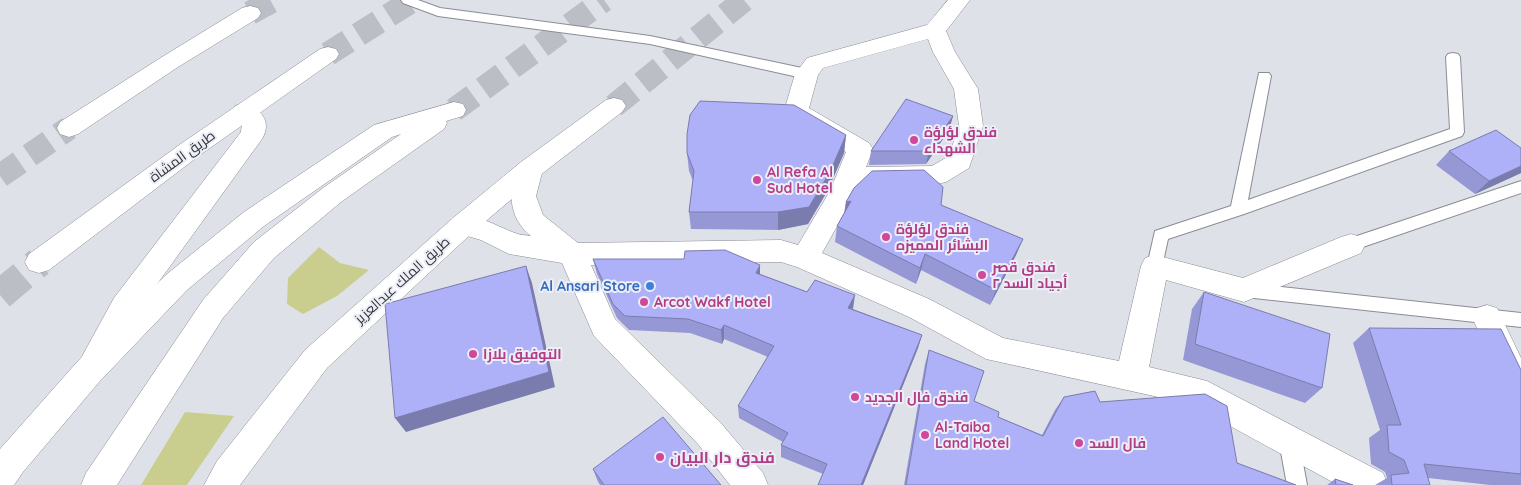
<svg xmlns="http://www.w3.org/2000/svg" width="1521" height="485" font-family="Quicksand,Cairo,sans-serif">
	<rect width="100%" height="100%" fill="#dfe1e9"/>
	<path fill="#c9ce8f" d="M319,247L340,263L369,270L337,296L303,314L287,304L288,278Z
		M185,412L234,416L187,485H141Z"/>
	<g fill="none" stroke-linecap="round" stroke-linejoin="round">
		<path stroke="#bcbec5" stroke-width="24" stroke-dasharray="24 12" stroke-linecap="butt" d="M250,13L274,0
			M328,54L413,0
			M0,176L69,128"/>
		<path stroke="#bcbec5" stroke-width="30" stroke-dasharray="30 15" stroke-linecap="butt" d="M0,295L39,262"/>
		<path stroke="#bcbec5" stroke-width="24" stroke-dasharray="24 12" stroke-linecap="butt" d="M614,106L744,0
			M454,110L604,0"/>
		<defs>
			<path id="service" d="M401,0H418L440,8L650,36L807,69L812,71L814,74L812,77L807,79L650,44L438,16L403,3Z
				M1453,53L1458,54L1460,57L1464,132L1462,136L1244,214L1168,239L1161,271L1155,273L1149,271L1147,266L1155,231L1231,206L1259,73H1269L1271,76L1248,200L1450,129L1446,57L1448,54Z
				M1521,181V193L1351,251L1345,250L1343,245L1345,240Z
				M1245,283L1521,313V327L1245,297L1239,295L1237,290L1239,285Z
				M1289,432L1296,435L1299,441L1307,485H1287L1279,441L1282,435Z"/>
			<path id="minor" d="M948,0H970L946,31L955,52L978,89L983,126L969,168L946,182L937,184L869,186L850,203L822,253L929,299L1003,338L1119,361L1141,266L1145,258L1155,255L1243,278L1341,237L1351,234L1361,237L1365,245L1361,253L1244,302L1166,280L1149,367L1207,381L1383,473L1388,485H1338L1190,404L986,359L909,317L797,267L781,262L591,265L615,319L720,422L763,473L768,485H730L698,444L594,336L562,263L509,254L481,240L453,232L449,225L453,218C475,211 495,226 515,233C519,235 525,235 531,236C507,217 507,187 521,162L530,160L539,162L543,169L536,196L543,215L578,243L781,240L798,245L830,191L846,152L787,117L784,111L795,74L807,58L927,25ZM928,39L933,52L954,89L959,126L949,156L932,166L866,167L873,149L869,143L809,108L818,75L823,68Z
				M244,104C262,109 272,122 262,139L134,316L106,369L95,373L84,369L80,360L114,298L241,132L242,123L232,112L235,106Z
				M1487,305L1497,308L1521,358V405L1510,401L1472,317L1477,308Z"/>
			<path id="secondary" d="M250,6L258,8L261,13L258,18L178,67L78,134L69,137L60,134L57,128L60,122L162,57L242,8Z
				M328,47L336,49L339,54L336,59L200,155L49,270L39,273L29,270L25,262L29,254L182,143L320,49Z"/>
			<path id="trunk" d="M614,98L622,100L626,106L622,112L539,176L473,232L327,368L240,485H204L217,461L305,350L453,218L521,162L606,100Z
				M454,102L463,104L466,110L463,116L446,121L447,123L444,129L341,202L274,258L223,318L117,485H81L86,473L203,300L254,242L323,188L401,134L392,137L264,226L187,290L100,381L23,472L14,485H0V449L78,361L167,274L244,212L374,125Z"/>
		</defs>
		<use href="#service" stroke="#8a8c94" stroke-width="2"/>
		<use href="#minor" stroke="#8a8c94" stroke-width="1"/>
		<use href="#secondary" stroke="#8a8c94" stroke-width="1"/>
		<use href="#trunk" stroke="#8a8c94" stroke-width="1"/>
		<use href="#service" fill="#fff" fill-rule="evenodd"/>
		<use href="#minor" fill="#fff" fill-rule="evenodd"/>
		<use href="#secondary" fill="#fff" fill-rule="evenodd"/>
		<use href="#trunk" fill="#fff" fill-rule="evenodd"/>
	</g>
	<path fill="#9698d5" d="M953,116L949,130L926,164L869,165L871,151Z
		M846,135L844,153L828,190L808,224L778,230L691,229L689,212L693,181L689,171L687,153Z
		M1449,151L1521,173L1475,194L1436,165Z
		M846,202L941,205L1023,239L1016,255L990,305L921,270L916,284L835,242L837,226L844,213Z
		M593,259L760,265V274L922,335L918,348L863,485H818L823,474L781,457V445L783,442L739,418L738,406L768,357L724,339L722,344L690,333L629,330L617,318L597,274Z
		M1204,292L1322,388L1305,403L1183,360L1192,309Z
		M1369,328L1521,370V485H1490L1428,478L1429,485H1375L1387,478L1385,472L1371,464L1369,438L1380,430L1353,343Z
		M929,350L974,401L998,417L1042,435L1055,410L1064,397L1100,402L1237,463L1296,485H904L925,364Z
		M593,469L721,485H600L598,482Z
		M1335,479L1353,485H1327Z"/>
	<path fill="#7a7cae" d="M953,116L949,130L926,164L929,151Z
		M846,135L844,153L828,190L808,224L778,230V212Z
		M1521,166V173L1475,194L1489,181Z
		M851,201L844,218L846,202Z
		M1023,239L1016,255L990,305L996,290Z
		M925,254L921,270L916,284L920,268Z
		M760,265V280L756,273Z
		M526,266L532,283L555,387L406,432L395,418Z
		M855,295L853,309L848,308Z
		M724,325V339L722,344L721,330Z
		M922,335L918,348L863,485H861Z"/>
	<path fill="#aeb1f8" stroke="#7a7cae" d="M906,99L953,116L929,151H871Z
		M700,101L794,105L846,135L830,172L809,207L778,212H689L694,171L687,153V134L690,115Z
		M1496,130L1521,148V166L1489,181L1449,151Z
		M924,170L943,187L941,205L1023,239L996,290L925,254L920,268L837,226L851,201L846,202L854,188L872,171Z
		M725,250L760,265L756,273L807,292L815,280L855,295L848,308L922,335L861,485H818L827,464L781,445L788,433L738,406L774,346L724,325L721,330L688,319L625,316L613,304L593,259H684L685,251Z
		M526,266L549,372L395,418L385,304Z
		M1204,292L1330,334L1322,388L1195,344Z
		M1369,328L1501,329L1521,370V474L1424,464L1430,485H1392L1391,475L1409,473L1404,460L1389,452L1387,425H1401Z
		M929,350L984,371L974,401L999,412L998,417L1043,436L1064,397L1095,391L1100,402L1205,394L1227,406L1237,463L1296,485H906Z
		M663,417L721,485H604L593,469Z
		M1335,479L1353,485H1336Z"/>
	<g fill="#d1479c" stroke="#eceef7" stroke-width="2">
		<circle cx="914" cy="140" r="5"/>
		<circle cx="757" cy="180" r="5"/>
		<circle cx="886" cy="237" r="5"/>
		<circle cx="982" cy="275" r="5"/>
		<circle cx="644" cy="302" r="5"/>
		<circle cx="473" cy="354" r="5"/>
		<circle cx="855" cy="397" r="5"/>
		<circle cx="925" cy="435" r="5"/>
		<circle cx="1079" cy="443" r="5"/>
		<circle cx="660" cy="457" r="5"/>
	</g>
	<circle fill="#3f7fe0" stroke="#eceef7" stroke-width="2" cx="650" cy="286" r="5"/>
	<g text-anchor="middle" dominant-baseline="central" stroke-width="4" stroke-linejoin="round" paint-order="stroke">
		<g font-size="14" font-weight="bold" fill="#b23c85" stroke="#eceef7" text-anchor="start">
			<text x="924" y="132">فندق لؤلؤة<tspan x="924" dy="16">الشهداء</tspan></text>
			<text x="767" y="172">Al Refa Al<tspan x="767" dy="16">Sud Hotel</tspan></text>
			<text x="896" y="229">فندق لؤلؤة<tspan x="896" dy="16">البشائر المميزه</tspan></text>
			<text x="992" y="267">فندق قصر<tspan x="992" dy="16">أجياد السد ٢</tspan></text>
			<text x="654" y="302">Arcot Wakf Hotel</text>
			<text x="483" y="354">التوفيق بلازا</text>
			<text x="865" y="397">فندق فال الجديد</text>
			<text x="935" y="427">Al-Taiba<tspan x="935" dy="16">Land Hotel</tspan></text>
			<text x="1089" y="443">فال السد</text>
		</g>
		<g font-size="14" fill="#323336" stroke="#eceef7">
			<text transform="translate(182 156) rotate(-36)">طريق المشاة</text>
			<text transform="translate(402 280) rotate(-42)">طريق الملك عبدالعزيز</text>
		</g>
		<g font-size="14" font-weight="bold" fill="#366cbe" stroke="#eceef7" text-anchor="end">
			<text x="640" y="286">Al Ansari Store</text>
		</g>
		<g font-size="16" font-weight="bold" fill="#b23c85" stroke="#eceef7" text-anchor="start">
			<text x="670" y="457">فندق دار البيان</text>
		</g>
	</g>
</svg>
